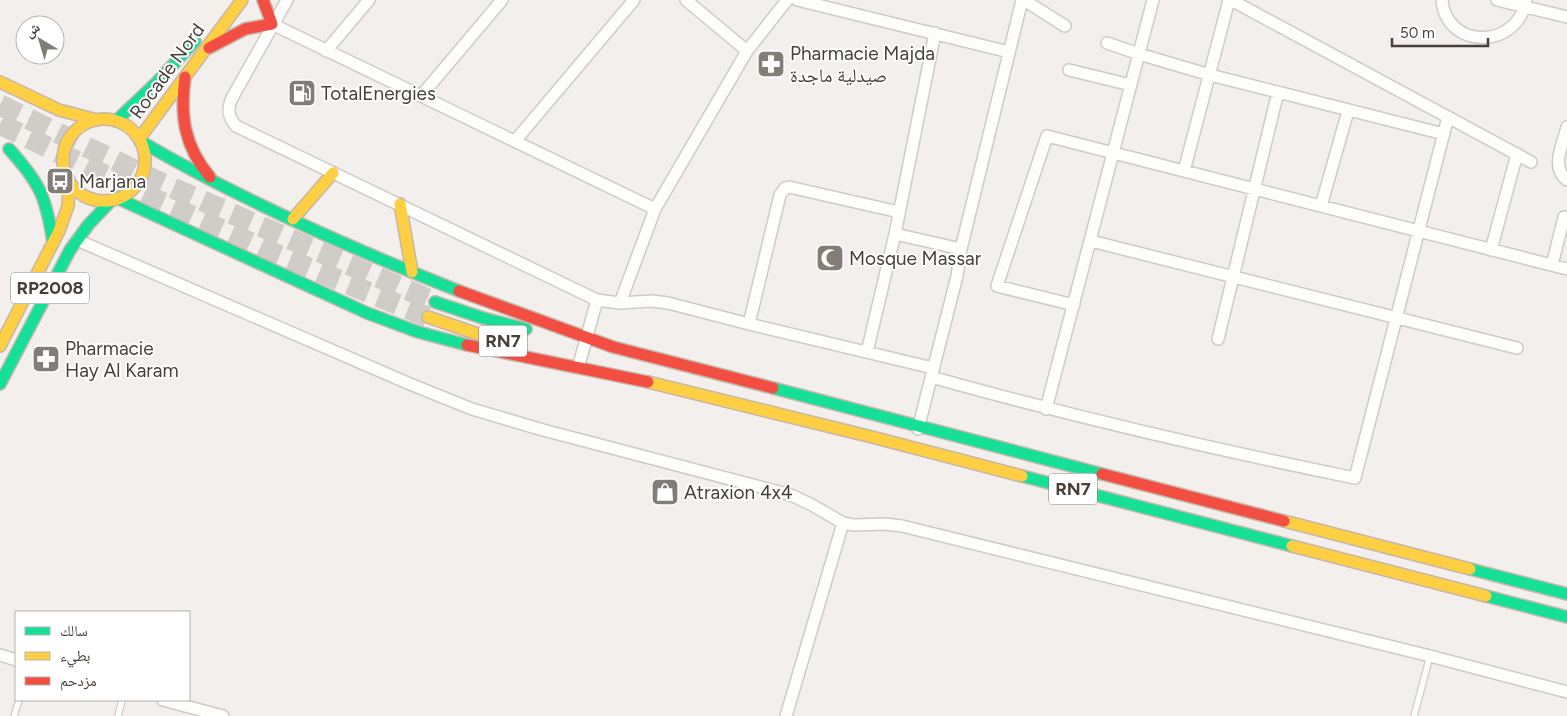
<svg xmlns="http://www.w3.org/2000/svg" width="1567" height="716" font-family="Figtree,'Noto Naskh Arabic',sans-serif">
	<rect width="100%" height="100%" fill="#f2efec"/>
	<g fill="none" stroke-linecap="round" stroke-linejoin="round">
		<path stroke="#d0ccc8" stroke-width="21" stroke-dasharray="21 11" stroke-linecap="butt" d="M0,105L159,182L435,302
			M0,124L150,197L278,255L428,317"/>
		<defs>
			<path id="lane" d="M14,716L19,700
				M118,716L122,700
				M1414,716L1430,656"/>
			<path id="street" d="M287,0L232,98C227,109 228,117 236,126L597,300L620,303L652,301L668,303L749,324L933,368
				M686,0L747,51
				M797,0L1009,52
				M1024,0L1065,26
				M1231,0L1531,162
				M1442,0C1446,50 1518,50 1526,0
				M1497,0L1567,17
				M272,24L655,209
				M1107,43L1139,54L1210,75L1444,134
				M326,51L369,0
				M1069,70L1131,85
				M421,96L502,0
				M1567,127C1563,144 1550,168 1567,180
				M515,141L634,0
				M1184,171L1229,0
				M1321,206L1348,111
				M895,234L961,249
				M77,240L410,384L472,409L543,430L791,495L812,505L843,523L854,525L885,524L902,526L1430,656L1567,692
				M1091,241L1517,348
				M1491,250L1517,154
				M1552,265L1564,217
				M620,303L655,209L747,51L787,0
				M1074,305L997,286L1047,136L1567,269
				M749,324L780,195L785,188L789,187L899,212
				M1218,339L1278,92
				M867,352L895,234L935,33
				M578,368L597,300
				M931,377C1071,416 1212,449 1355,478L1448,117
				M1046,409L1153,0
				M918,429L957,276L961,249L1022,0
				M0,655L16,660
				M163,700L223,716
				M786,716L843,523"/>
			<path id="fast" d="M116,121L157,82L195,41
				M140,141C241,200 350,248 459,291
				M9,149C40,183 46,197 53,242
				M117,198L367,313L418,332L467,345
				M435,302L483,318L526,329
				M0,384L70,250L89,224L112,200
				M773,388L1102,474
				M1022,476L1292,546
				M1470,569L1567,594
				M1486,596L1567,617"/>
			<path id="slow" d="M0,82L59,110L97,120
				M63 160a41 41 0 1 1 82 0a41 41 0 1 1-82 0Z
				M139,139L242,0
				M400,204L412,272
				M293,219L333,173
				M428,317L478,334
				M0,346L59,231L68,206L69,180
				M648,382L872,437L1022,476
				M1284,521L1470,569
				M1292,546L1486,596"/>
			<path id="jam" d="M209,48L245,29L272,24L263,0
				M185,77C180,116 184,146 210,177
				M459,291L613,347L773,388
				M467,345L648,382
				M1102,474L1284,521"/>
		</defs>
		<use href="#lane" stroke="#cecbc9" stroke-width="8"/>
		<use href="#street" stroke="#cecbc9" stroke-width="14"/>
		<use href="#fast" stroke="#c7b7aa" stroke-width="14"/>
		<use href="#slow" stroke="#c7b7aa" stroke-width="14"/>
		<use href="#jam" stroke="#c7b7aa" stroke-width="14"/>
		<use href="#lane" stroke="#fdfdfc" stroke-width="5.5"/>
		<use href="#street" stroke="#fdfdfc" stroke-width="11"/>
		<use href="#fast" stroke="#16e098" stroke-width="11"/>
		<use href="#slow" stroke="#ffcf43" stroke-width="11"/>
		<use href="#jam" stroke="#f24e42" stroke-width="11"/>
	</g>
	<defs>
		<symbol id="pharmacy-square" viewBox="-11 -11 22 22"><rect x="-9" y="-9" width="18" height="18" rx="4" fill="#837d78" stroke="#fff"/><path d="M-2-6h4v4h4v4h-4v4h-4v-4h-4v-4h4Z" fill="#fff"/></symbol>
		<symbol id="fuel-square" viewBox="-11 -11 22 22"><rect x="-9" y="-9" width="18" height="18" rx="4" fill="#837d78" stroke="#fff"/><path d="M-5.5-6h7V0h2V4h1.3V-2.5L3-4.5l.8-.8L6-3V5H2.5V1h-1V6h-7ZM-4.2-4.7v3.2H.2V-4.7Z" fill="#fff"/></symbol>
		<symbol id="bus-square" viewBox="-11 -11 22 22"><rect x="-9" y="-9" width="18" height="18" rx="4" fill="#837d78" stroke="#fff"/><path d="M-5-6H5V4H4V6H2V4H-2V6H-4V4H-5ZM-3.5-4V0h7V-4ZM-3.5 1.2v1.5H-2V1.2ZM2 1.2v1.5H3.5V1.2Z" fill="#fff"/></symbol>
		<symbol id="mosque-square" viewBox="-11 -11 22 22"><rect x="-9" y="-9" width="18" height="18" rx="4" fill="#837d78" stroke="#fff"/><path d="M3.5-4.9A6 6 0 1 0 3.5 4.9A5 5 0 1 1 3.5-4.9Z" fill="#fff"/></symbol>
		<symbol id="shop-square" viewBox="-11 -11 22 22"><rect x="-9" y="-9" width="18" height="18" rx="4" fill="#837d78" stroke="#fff"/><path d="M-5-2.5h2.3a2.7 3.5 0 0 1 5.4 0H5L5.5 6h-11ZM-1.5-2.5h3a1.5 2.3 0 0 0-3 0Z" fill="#fff"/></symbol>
	</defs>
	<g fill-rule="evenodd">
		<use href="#pharmacy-square" x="755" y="48" width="32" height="32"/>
		<use href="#fuel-square" x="286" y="77" width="32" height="32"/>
		<use href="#bus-square" x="44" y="165" width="32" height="32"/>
		<use href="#mosque-square" x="814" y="242" width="32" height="32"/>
		<use href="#pharmacy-square" x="30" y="343" width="32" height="32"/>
		<use href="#shop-square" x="649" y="476" width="32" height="32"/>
	</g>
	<g text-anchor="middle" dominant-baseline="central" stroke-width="4" stroke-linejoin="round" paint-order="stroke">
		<g fill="#fff" stroke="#7e7974" stroke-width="1">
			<rect x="11" y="272.5" width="78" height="31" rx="4"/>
			<rect x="479" y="325.5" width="48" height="31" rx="4"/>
			<rect x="1049" y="473.5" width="48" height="31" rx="4"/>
		</g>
		<g font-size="18" font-weight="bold" fill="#473f39">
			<text x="50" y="288">RP2008</text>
			<text x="503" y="341">RN7</text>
			<text x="1073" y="489">RN7</text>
		</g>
		<g font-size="19" fill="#473f39" stroke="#fff" text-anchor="start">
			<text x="790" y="53">Pharmacie Majda<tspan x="790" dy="22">صيدلية ماجدة</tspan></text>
			<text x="321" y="93">TotalEnergies</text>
			<text x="79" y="181">Marjana</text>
			<text x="849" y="258">Mosque Massar</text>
			<text x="65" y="348">Pharmacie<tspan x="65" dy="22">Hay Al Karam</tspan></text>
			<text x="684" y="492">Atraxion 4x4</text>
		</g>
		<g font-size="19" fill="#473f39" stroke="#fff">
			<text transform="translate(167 71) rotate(-54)">Rocade Nord</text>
		</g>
	</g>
	<rect x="15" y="611" width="175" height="90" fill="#ffffff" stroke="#b5b2b0"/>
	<rect x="25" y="627" width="25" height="8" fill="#16e098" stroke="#b5b2b0"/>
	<text x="60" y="636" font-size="15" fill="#473f39">سالك</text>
	<rect x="25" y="652" width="25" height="8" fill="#ffcf43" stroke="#b5b2b0"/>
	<text x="60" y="661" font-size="15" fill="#473f39">بطيء</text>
	<rect x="25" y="677" width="25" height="8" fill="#f24e42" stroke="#b5b2b0"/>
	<text x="60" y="686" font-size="15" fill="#473f39">مزدحم</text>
	<g transform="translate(40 40) rotate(322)"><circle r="24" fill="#ffffff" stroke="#b5b2b0"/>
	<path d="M0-4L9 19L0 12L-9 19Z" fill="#837d78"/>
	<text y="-8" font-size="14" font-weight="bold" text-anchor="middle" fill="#473f39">ش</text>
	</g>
	<path d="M1392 38v8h96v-8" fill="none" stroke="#473f39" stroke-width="2.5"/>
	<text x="1400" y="38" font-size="15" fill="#473f39" stroke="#ffffff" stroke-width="4" paint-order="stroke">50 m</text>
</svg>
